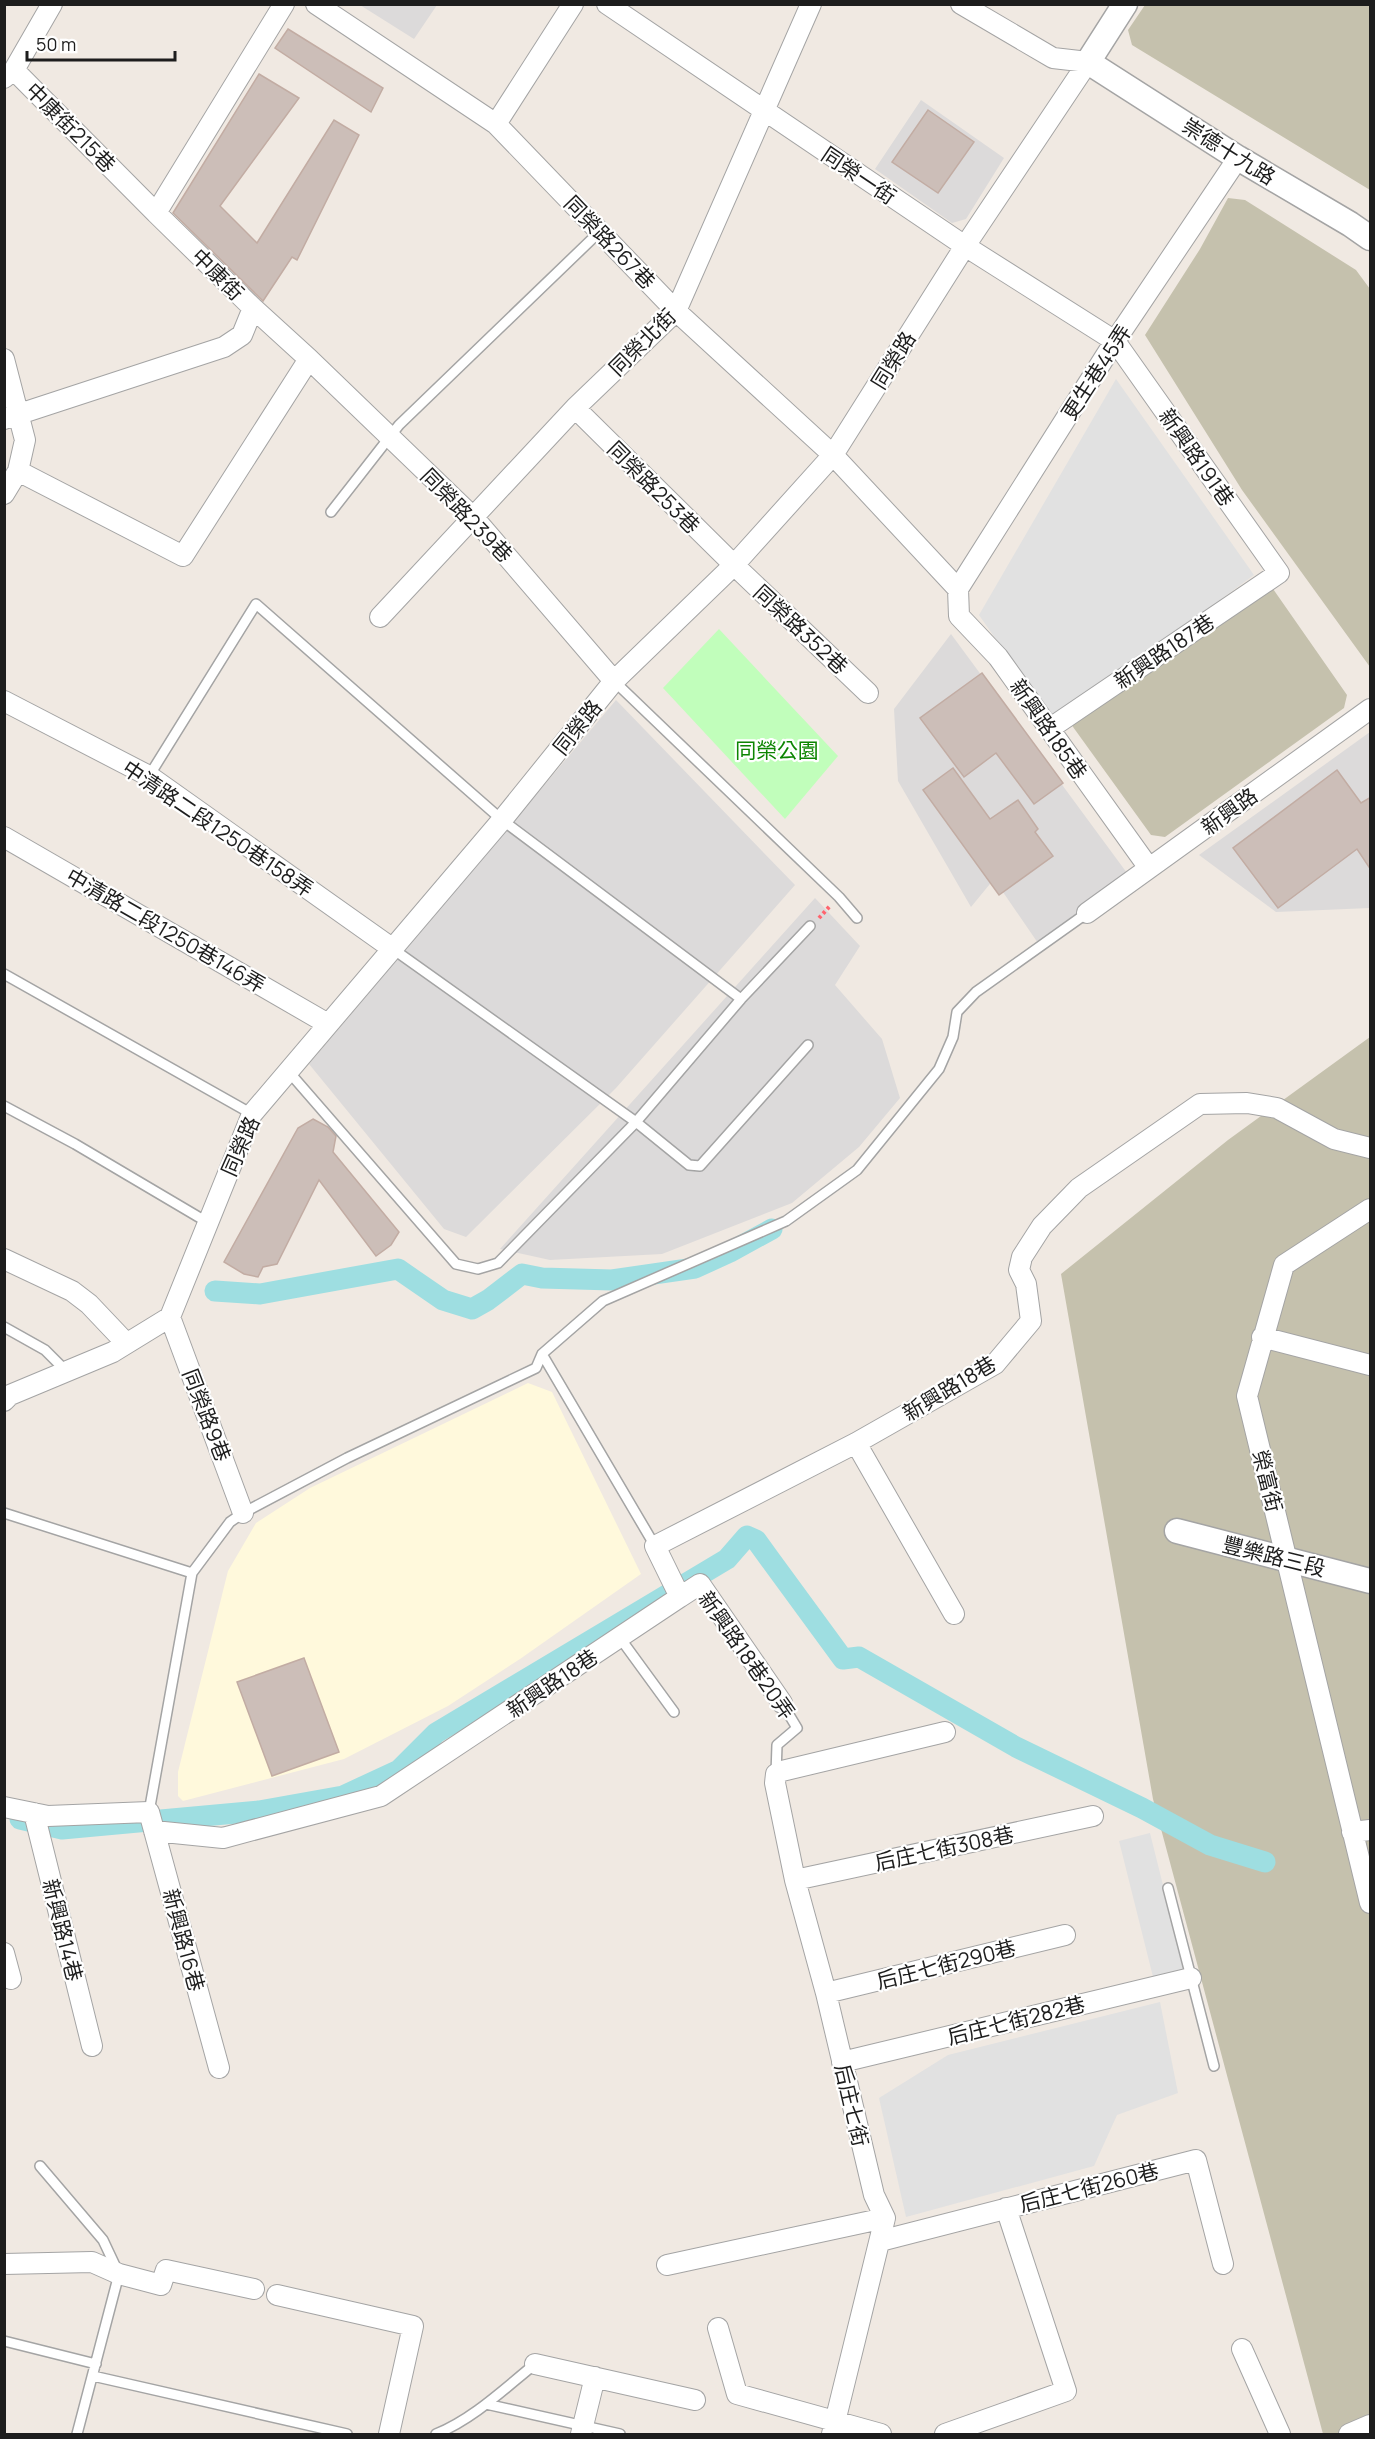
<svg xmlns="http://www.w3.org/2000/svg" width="1375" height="2439" font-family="Manrope,'Noto Sans TC',sans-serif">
	<rect width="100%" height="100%" fill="#f0e9e2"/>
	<path fill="#dcdada" d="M360,5L437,4V5L414,39Z
		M921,100L1004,158L966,219L952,223L875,169Z
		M951,634L1127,873L1040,946L994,879L971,907L898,781L894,709Z
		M616,700L795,885L616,1088L466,1237L444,1229L309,1064Z
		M1370,732V908L1276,912L1199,855Z
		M815,898L860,946L835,985L882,1039L900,1098L859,1147L792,1203L662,1254L550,1260L500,1249Z"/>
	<path fill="#fff9dc" d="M528,1383L552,1392L641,1574L520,1659L448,1706L344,1759L183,1801L178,1796V1772L228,1571L256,1523L310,1488Z"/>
	<path fill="#c5c1ad" d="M1145,5H1370V190L1132,45L1128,30Z
		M1228,198L1245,200L1356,270L1370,289V667L1242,490L1145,335L1200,249Z
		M1271,586L1347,695L1344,708L1165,837L1151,835L1068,720Z
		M1370,1037V2434H1323L1153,1799L1061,1274L1228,1140Z"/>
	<path fill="#c1febb" d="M719,629L838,756L785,819L663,688Z"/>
	<path fill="#e1e1e1" d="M1116,379L1254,575L1054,722L979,615Z
		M1150,1833L1185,1973L1154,1981L1119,1841Z
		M1160,2002L1178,2093L1117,2115L1094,2166L906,2217L879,2098L948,2055Z"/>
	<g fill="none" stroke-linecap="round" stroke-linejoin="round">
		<path stroke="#9edee1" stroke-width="21" d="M215,1291L260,1294L398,1269L443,1300L472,1309L488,1300L522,1274L542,1278L612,1280L695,1268L730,1252L772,1229
			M20,1819L62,1829L259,1811L343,1796L399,1770L436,1733L727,1559L747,1536L756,1540L769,1558L843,1659L859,1657L1016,1747L1142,1808L1210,1845L1265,1862"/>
	</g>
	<path fill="#ccbeb8" stroke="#c2aca3" stroke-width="1.5" d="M288,29L383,88L371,112L275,48Z
		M259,74L299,98L220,206L257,243L334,120L359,135L297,260L292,257L263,301L173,213Z
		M928,110L974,142L938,193L892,162Z
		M982,673L1063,783L1034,804L996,753L964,777L920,718Z
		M953,768L990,819L1018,800L1038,829L1035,832L1053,856L999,895L923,790Z
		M1337,770L1361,803L1371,797V870L1357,849L1278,908L1233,848Z
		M313,1119L328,1127L336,1136L333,1152L399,1232L391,1245L376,1256L319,1180L277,1264L263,1267L258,1277L244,1274L224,1262L298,1128Z
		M304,1658L339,1752L272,1776L237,1682Z"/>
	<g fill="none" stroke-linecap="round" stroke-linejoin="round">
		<defs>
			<path id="service" d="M331,512L399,425L592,239L598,230
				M614,681L839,897L857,918
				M149,776L256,604L502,820L741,999
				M393,949L636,1122L689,1165L700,1166L808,1045
				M4,974L252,1114
				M289,1072L456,1264L478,1269L498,1263L636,1122L741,999L810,926
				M4,1106L75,1144L207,1222
				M4,1327L45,1350L66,1371
				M542,1354L655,1546
				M4,1513L192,1573
				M620,1638L674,1712
				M776,1774L777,1745L797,1728L782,1703
				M149,1812L192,1573L230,1522L243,1513L347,1458L536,1368L542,1354L603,1301L786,1221L857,1170L939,1069L953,1037L957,1012L976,992L1087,913
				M1168,1888L1214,2066
				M40,2166L103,2240L119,2274L77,2434
				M4,2341L96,2364
				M93,2376L347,2434
				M486,2404L620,2434
				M436,2434C473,2419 504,2389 535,2364"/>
			<path id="minor" d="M316,4L496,124L676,311L833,455L958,589
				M607,4L965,246L1115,341L1279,573L1049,729
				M14,70L156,213
				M4,78L14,70L52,4
				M496,124L573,4
				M4,359L25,440L18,471L4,494
				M309,359L474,518L614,681
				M575,408L734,565L868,693
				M4,419L224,347L242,335L253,308L156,213L284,4
				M18,471L183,556L309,359L253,308
				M958,589L1115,341L1238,158
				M958,589L959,616L998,657L1149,868
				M380,617L575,408L676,311L811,4
				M4,701L149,776L393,949
				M4,837L328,1024
				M1087,913L1370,709
				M1370,1209L1284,1265L1247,1396L1370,1903
				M4,1259L72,1291L89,1304L126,1343
				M170,1317L243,1513
				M1262,1337L1370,1365
				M4,1401L10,1395L113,1352L170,1317L252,1114L502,820L614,681L734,565L833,455L965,246L1088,62L1053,58L961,4
				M856,1443L954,1614
				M680,1597L700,1584L782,1703
				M4,1807L48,1816L149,1812L219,2068
				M34,1813L92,2046
				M154,1831L223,1838L381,1796L680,1597L655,1546L856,1443L995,1364L1031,1321L1026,1284L1019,1270L1022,1257L1042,1226L1079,1188L1200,1104L1247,1103L1277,1108L1334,1139L1370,1148
				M1352,1832L1370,1830
				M795,1880L1093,1816
				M4,1953L11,1979
				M826,1993L1065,1935
				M842,2062L1191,1978
				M880,2241L1196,2160L1223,2264
				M4,2264L92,2262L119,2274L161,2285L166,2270L254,2289
				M667,2265L885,2218
				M277,2295L413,2326L389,2434
				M718,2328L737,2394L881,2434
				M1242,2349L1280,2434
				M535,2364L695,2400
				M581,2434L595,2377
				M832,2434L885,2218L874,2195L826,1993L795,1880L775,1783L776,1774L782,1771L945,1732
				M945,2434L1066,2391L1006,2208
				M1349,2434L1370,2425"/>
			<path id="tertiary" d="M1125,4L1088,62L1238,158L1350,224L1370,238
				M1177,1531L1370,1581"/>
		</defs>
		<use href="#service" stroke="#a4a4a4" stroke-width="12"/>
		<use href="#minor" stroke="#a4a4a4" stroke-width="22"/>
		<use href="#tertiary" stroke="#a4a4a4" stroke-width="27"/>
		<path stroke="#ff646e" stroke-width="4" stroke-dasharray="3 3" stroke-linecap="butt" d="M819,918L830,906"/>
		<use href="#service" stroke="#fff" stroke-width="9"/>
		<use href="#minor" stroke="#fff" stroke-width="20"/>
		<use href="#tertiary" stroke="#fff" stroke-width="24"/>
	</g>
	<g text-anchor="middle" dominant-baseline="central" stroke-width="4.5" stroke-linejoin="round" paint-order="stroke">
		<g font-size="21" fill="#1d1d1d" stroke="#fff">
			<text transform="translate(71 127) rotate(45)">中康街215巷</text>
			<text transform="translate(1229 151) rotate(32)">崇德十九路</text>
			<text transform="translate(859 175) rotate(34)">同榮一街</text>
			<text transform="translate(610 242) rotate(46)">同榮路267巷</text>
			<text transform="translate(218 274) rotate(45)">中康街</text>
			<text transform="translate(642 342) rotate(-45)">同榮北街</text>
			<text transform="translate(893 360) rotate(-58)">同榮路</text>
			<text transform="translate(1096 372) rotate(-57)">更生巷45弄</text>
			<text transform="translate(1197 457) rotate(55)">新興路191巷</text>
			<text transform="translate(654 487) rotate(45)">同榮路253巷</text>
			<text transform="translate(467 515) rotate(46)">同榮路239巷</text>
			<text transform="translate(801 629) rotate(43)">同榮路352巷</text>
			<text transform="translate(1164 651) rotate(-34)">新興路187巷</text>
			<text transform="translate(577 727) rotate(-51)">同榮路</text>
			<text transform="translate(1049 729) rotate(55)">新興路185巷</text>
			<text transform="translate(1229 811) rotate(-36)">新興路</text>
			<text transform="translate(218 828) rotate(34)">中清路二段1250巷158弄</text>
			<text transform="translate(166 930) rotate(30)">中清路二段1250巷146弄</text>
			<text transform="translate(240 1146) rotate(-66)">同榮路</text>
			<text transform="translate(949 1388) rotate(-31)">新興路18巷</text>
			<text transform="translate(207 1415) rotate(69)">同榮路9巷</text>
			<text transform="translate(1268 1481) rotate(76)">榮富街</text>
			<text transform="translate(1274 1556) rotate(14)">豐樂路三段</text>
			<text transform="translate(747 1655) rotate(55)">新興路18巷20弄</text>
			<text transform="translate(552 1683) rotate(-34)">新興路18巷</text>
			<text transform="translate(944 1848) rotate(-12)">后庄七街308巷</text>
			<text transform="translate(63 1930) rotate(76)">新興路14巷</text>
			<text transform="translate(184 1940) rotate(75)">新興路16巷</text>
			<text transform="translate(946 1964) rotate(-14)">后庄七街290巷</text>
			<text transform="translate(1016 2020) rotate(-14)">后庄七街282巷</text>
			<text transform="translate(852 2105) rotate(77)">后庄七街</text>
			<text transform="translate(1089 2187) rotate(-14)">后庄七街260巷</text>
		</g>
		<g font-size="21" fill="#0d8502" stroke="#fff">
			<text x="777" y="750">同榮公園</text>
		</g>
	</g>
	<rect width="1375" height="2439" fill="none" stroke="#1d1d1d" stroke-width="12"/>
	<path d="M27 51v9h148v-9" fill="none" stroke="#1d1d1d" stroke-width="3"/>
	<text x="36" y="51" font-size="18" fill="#1d1d1d" stroke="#ffffff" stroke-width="4.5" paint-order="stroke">50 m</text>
</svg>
